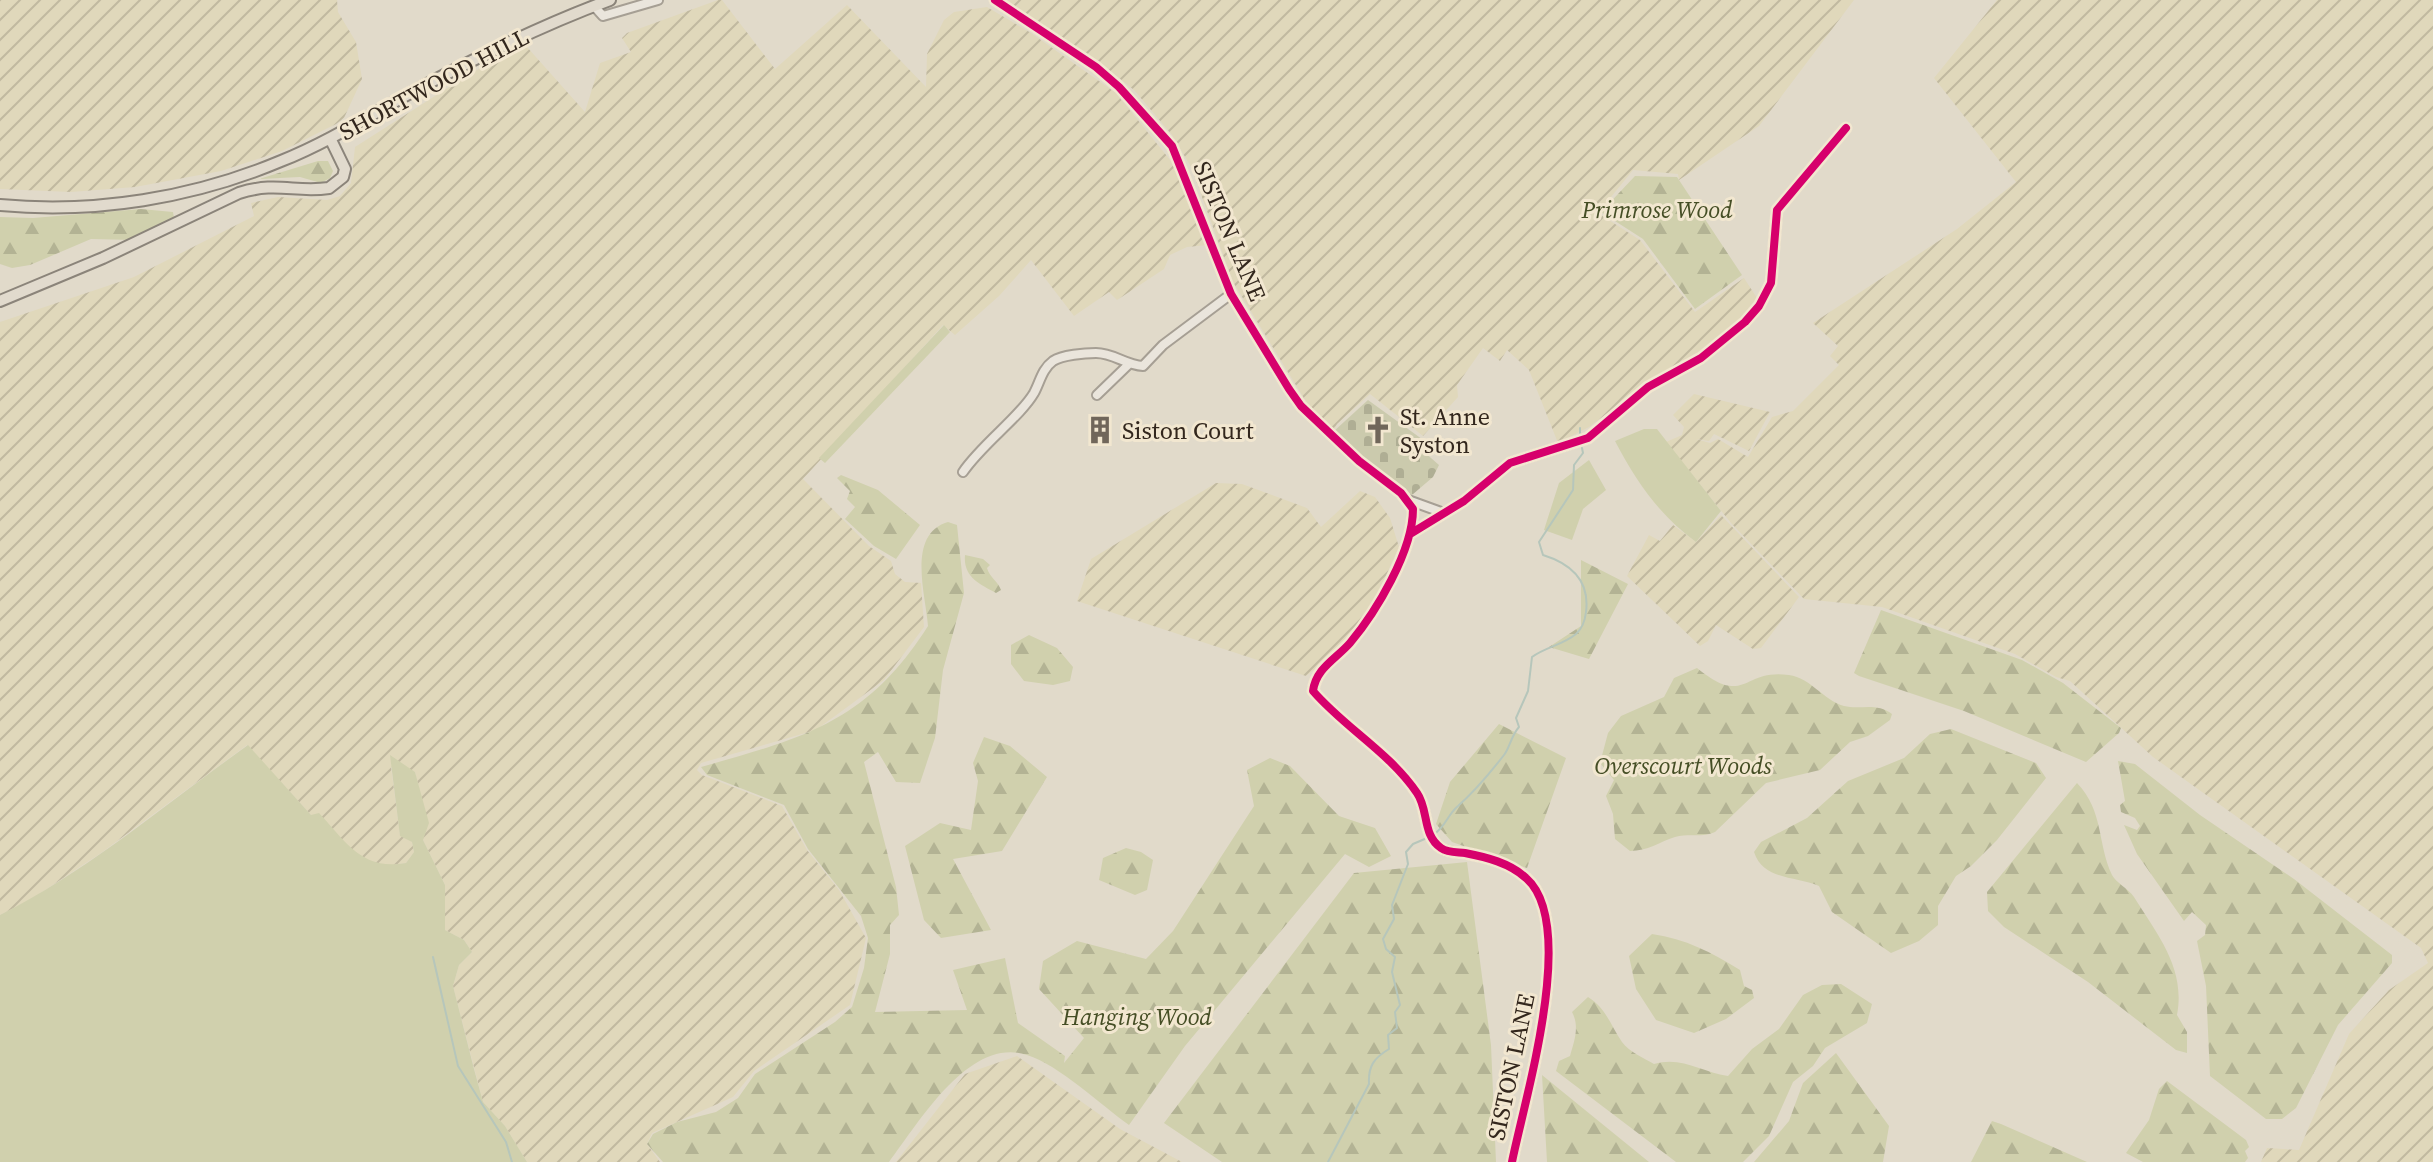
<svg xmlns="http://www.w3.org/2000/svg" width="2433" height="1162" font-family="'Source Serif 4',serif">
	<defs>
		<pattern id="farmland-furrows" width="10" height="10" patternUnits="userSpaceOnUse" patternTransform="scale(2)"><rect width="10" height="10" fill="#e0d8bb"/><path d="M-1 1l2-2M0 10L10 0M9 11l2-2" fill="none" stroke="#c1b9a0"/></pattern>
		<pattern id="forest-firs" width="22" height="20" patternUnits="userSpaceOnUse" patternTransform="scale(2)"><rect width="22" height="20" fill="#d0d0ad"/><path d="M5 1l3.5 6h-7zM16 11l3.5 6h-7z" fill="#b3b394"/></pattern>
		<pattern id="cemetery-stones" width="16" height="16" patternUnits="userSpaceOnUse" patternTransform="scale(2)"><rect width="16" height="16" fill="#cbcaad"/><path d="M2 7V4a2 2 0 0 1 4 0v3zM10 15v-3a2 2 0 0 1 4 0v3z" fill="#afae94"/></pattern>
	</defs>
	<rect width="100%" height="100%" fill="#e1daca"/>
	<path fill="url(#farmland-furrows)" d="M0,0H337L338,12L356,42L362,79L344,118L336,124L282,151L221,171L135,187L71,192L0,189Z
		M718,0H722L775,69L847,5L926,87L927,54L944,20L954,12L987,7L1031,33L1116,93L1175,166L1208,245L1187,247L1170,255L1164,269L1117,300L1109,292L1074,316L1031,260L999,296L955,335L943,325L803,479L869,546L891,561L895,574L905,582L921,583L924,627L884,680L816,730L701,763L697,770L702,775L782,806L807,850L839,890L866,938L850,1005L754,1071L733,1097L652,1133L647,1144L660,1162H527L505,1126L483,1102L453,986L459,965L472,952L464,940L445,930V885L423,840L421,797L415,772L391,767L400,835L412,842L414,852L406,863L386,866L363,859L311,815L247,745L101,853L30,900L0,915V322L134,277L254,216L251,203L278,197L327,200L340,196L351,183L355,147L471,73L512,52L527,47L585,112L600,63L631,52L622,38L627,33Z
		M1003,0H1854L1759,126L1679,180L1678,174L1633,170L1598,213L1640,240L1695,312L1744,278L1757,298L1726,335L1689,361L1658,375L1589,427L1558,443L1529,370L1507,350L1500,361L1483,348L1457,385L1458,397L1423,436L1370,394L1337,424L1333,432L1305,400L1233,282L1191,167L1172,135L1134,90L1108,69Z
		M1997,0H2433V1162H2261L2267,1148L2299,1150L2349,1034L2389,990L2428,963L2421,948L2153,757L2070,681L2056,677L2015,654L1882,607L1804,599L1731,523L1666,442L1682,435L1684,427L1673,415L1694,394L1770,412L1749,451L1714,434L1709,441L1696,439L1710,443L1718,439L1748,457L1772,417L1793,411L1839,365L1830,356L1838,346L1813,323L1957,229L2016,182L1934,78Z
		M1216,483L1242,484L1307,508L1321,527L1360,491L1375,497L1390,518L1399,547L1372,606L1335,653L1306,676L1077,601L1091,559Z
		M1721,515L1799,597L1761,648L1753,649L1716,625L1708,641L1700,646L1627,576L1649,535L1660,541L1673,525L1696,542Z
		M1017,1056L1120,1129L1182,1162H896L965,1074Z"/>
	<path fill="#d0d0ad" d="M944,325L950,332L825,463L819,458Z
		M1644,429H1657L1721,511L1696,542C1659,515 1636,481 1615,441Z
		M1589,460L1606,490L1583,509L1572,540L1544,530L1559,483Z
		M248,745L311,815L319,813C346,842 362,871 406,863L414,852L412,842L400,836L390,755L415,772L429,823L423,840L445,885V930L464,940L472,952L459,965L453,986L474,1069L483,1102L505,1126L527,1162H0V915C89,870 167,803 248,745Z"/>
	<path fill="url(#forest-firs)" d="M318,161H328L333,171L330,178L321,183L300,177L259,179Z
		M1635,176L1677,177L1742,275L1695,309L1643,239L1601,212Z
		M141,209L173,212L174,218L134,240L91,239L30,265L12,268L0,264V217L33,218Z
		M841,475L878,490L920,525L896,559L874,546L845,519L855,507L847,499L850,491L837,478Z
		M948,522L957,525L964,593L943,670L935,738L920,783L896,782L878,752L864,762L896,887L899,915L890,925V954L875,1012L967,1010L953,970L1005,958L1018,1023L1065,1056L1064,1063L1084,1038L1039,989L1043,961L1077,941L1146,959L1173,931L1254,806L1247,770L1270,758L1290,766L1339,816L1375,828L1391,856L1369,867L1345,854L1185,1046L1129,1125C1101,1105 1059,1065 1027,1055C969,1036 919,1123 889,1162H663L647,1144L653,1134L677,1122L716,1112L738,1098L755,1074L835,1022L852,1007L864,968L868,938L861,916L808,849L784,805L707,775L701,767C804,738 867,722 928,626C926,596 906,534 948,522Z
		M965,555L983,559L990,565L987,568C990,578 998,581 1001,590L996,593C979,584 963,577 965,555Z
		M1581,560L1628,584L1589,659L1549,647L1581,626Z
		M1881,610L2022,660L2063,683L2121,728L2119,733L2086,762L1964,711L1859,676L1854,673Z
		M1029,635L1057,648L1073,667L1070,681L1053,685L1024,681L1011,664V645Z
		M1697,668C1746,708 1742,668 1789,675C1811,678 1823,700 1844,706C1860,710 1877,702 1892,714L1890,720L1868,736L1850,742L1820,770L1766,783L1715,832C1703,838 1689,833 1675,837C1659,842 1648,851 1630,851L1615,839L1613,814L1606,796L1614,780L1600,763L1608,733L1621,716L1664,697L1674,678Z
		M1499,724L1566,758L1527,868L1452,842L1436,824L1450,782Z
		M1951,729L2036,763L2046,778L1997,840L1971,866L1956,876L1938,906V925L1919,941L1891,953L1832,912L1819,886C1795,876 1763,880 1754,852L1761,842L1807,818L1848,781L1904,758L1930,734Z
		M984,737L1010,746L1047,777L1002,851L953,859L991,930L941,938L924,920L905,846L940,823L971,830L978,781L973,763Z
		M2118,761L2135,764L2200,815L2294,879L2392,955V963L2338,1025L2296,1108L2282,1119H2266L2210,1076L2206,986L2197,941L2205,935L2206,925L2192,912L2184,921L2137,854L2124,825L2137,830L2140,826L2135,818L2121,812L2120,805L2125,801Z
		M2077,783C2104,811 2097,843 2112,875C2116,883 2128,888 2134,897C2157,934 2186,968 2177,1015L2187,1032V1053L2176,1050L2088,982L2004,927L1988,911L1987,892Z
		M1126,848L1141,852L1153,860L1147,890L1135,895L1099,880L1103,858Z
		M1467,862L1491,1045L1496,1162H1222L1164,1123L1354,873Z
		M1652,934C1686,939 1711,952 1740,970L1744,986L1752,990L1754,998L1726,1019L1694,1033L1656,1020L1636,989L1629,956Z
		M1841,984L1872,1004L1867,1023L1825,1048L1813,1066L1793,1082L1769,1136L1743,1162H1676L1556,1071L1559,1061L1570,1056C1574,1041 1580,1027 1572,1012L1588,997C1606,1008 1611,1026 1622,1042C1629,1052 1644,1058 1654,1064C1682,1056 1701,1072 1728,1076L1752,1049L1779,1029L1803,995L1822,985Z
		M1836,1053L1889,1126L1883,1162H1754L1789,1121L1803,1083Z
		M1542,1075L1649,1162H1547Z
		M2167,1081L2246,1140L2249,1147L2245,1151L2248,1158L2245,1162H2143L2126,1153L2149,1120L2159,1089Z
		M1992,1121L2001,1124L2087,1162H1971Z"/>
	<path fill="url(#cemetery-stones)" d="M1368,400L1426,442L1423,451L1439,465L1433,477L1412,495L1371,466L1333,432Z"/>
	<g fill="none" stroke-linecap="round" stroke-linejoin="round">
		<path stroke="#b6c6bb" stroke-width="2" d="M1580,428V433
			M1433,835C1446,827 1447,815 1458,806C1475,791 1490,773 1504,755C1510,747 1511,736 1519,727L1516,718L1528,691L1532,657C1545,647 1563,645 1576,634C1583,628 1585,621 1586,612C1590,581 1572,564 1543,555L1539,542L1573,490L1574,465L1583,453L1582,448
			M433,957L458,1066L506,1142L512,1162
			M1328,1162L1369,1084C1368,1066 1374,1058 1389,1049L1388,1035L1397,1028L1395,1012L1400,1005L1392,972L1395,957L1386,949L1383,939L1394,919L1392,905L1408,864L1406,852L1413,844L1427,838"/>
		<defs>
			<path id="minor" d="M995,0L1096,67L1119,87L1172,146L1231,294L1289,389L1301,406L1359,461L1401,493L1413,509C1413,551 1376,612 1350,643C1336,659 1316,668 1313,691C1345,728 1389,752 1417,793C1429,810 1422,835 1441,848C1448,853 1457,852 1465,853C1486,857 1510,863 1526,878C1579,924 1524,1101 1512,1162
				M594,6L603,16L658,0
				M1097,395L1128,365
				M963,472C982,444 1020,417 1034,393C1040,382 1042,369 1053,361C1062,355 1085,353 1096,353C1114,353 1125,365 1143,366L1163,345L1231,294
				M1408,500L1441,512
				M1410,534L1464,501L1510,463L1588,438L1648,387L1701,358L1745,322L1759,306L1771,283L1777,210L1846,128"/>
			<path id="major" d="M0,205C95,214 193,198 281,161C324,144 364,119 405,96C471,60 539,26 610,0
				M0,301L103,258L239,193C277,181 295,193 329,188L343,177L345,169L330,138"/>
		</defs>
		<use href="#minor" stroke="#a69f94" stroke-width="12"/>
		<use href="#major" stroke="#8b847a" stroke-width="14"/>
		<use href="#minor" stroke="#eae5dc" stroke-width="8"/>
		<use href="#major" stroke="#e1dacd" stroke-width="10"/>
		<defs>
			<path id="cycleway" d="M995,0L1096,67L1119,87L1172,146L1231,294L1289,389L1301,406L1359,461L1401,493L1413,509C1413,551 1376,612 1350,643C1336,659 1316,668 1313,691C1345,728 1389,752 1417,793C1429,810 1422,835 1441,848C1448,853 1457,852 1465,853C1486,857 1510,863 1526,878C1579,924 1524,1101 1512,1162
				M1410,534L1464,501L1510,463L1588,438L1648,387L1701,358L1745,322L1759,306L1771,283L1777,210L1846,128"/>
		</defs>
		<use href="#cycleway" stroke="#f2e7d0" stroke-width="13"/>
		<use href="#cycleway" stroke="#d6006c" stroke-width="8"/>
	</g>
	<defs>
		<symbol id="building-bare" viewBox="-9 -9 18 18"><path d="M-4-6H4V6H1V3H-1V6H-4ZM-2.5-4.3h1.7v1.8h-1.7ZM.8-4.3h1.7v1.8H.8ZM-2.5-1h1.7V.8h-1.7ZM.8-1h1.7V.8H.8Z" fill="#70665a" stroke="#f2e7d0" stroke-width="2.5" paint-order="stroke"/></symbol>
		<symbol id="church-bare" viewBox="-9 -9 18 18"><path d="M-1.2-6h2.4v3.5h3.3v2.4h-3.3V6h-2.4V-.1h-3.3v-2.4h3.3Z" fill="#70665a" stroke="#f2e7d0" stroke-width="2.5" paint-order="stroke"/></symbol>
	</defs>
	<g fill-rule="evenodd">
		<use href="#building-bare" x="1080" y="410" width="40" height="40"/>
		<use href="#church-bare" x="1358" y="410" width="40" height="40"/>
	</g>
	<g text-anchor="middle" dominant-baseline="central" stroke-width="6" stroke-linejoin="round" paint-order="stroke">
		<g font-size="24" fill="#33271d" stroke="#f2e7d0">
			<text transform="translate(434 84) rotate(-28)">SHORTWOOD HILL</text>
			<text transform="translate(1230 231) rotate(67)">SISTON LANE</text>
			<text transform="translate(1511 1067) rotate(-78)">SISTON LANE</text>
		</g>
		<g font-size="24" font-style="italic" fill="#454e25" stroke="#f2e7d0">
			<text x="1657" y="209">Primrose Wood</text>
			<text x="1683" y="765">Overscourt Woods</text>
			<text x="1137" y="1016">Hanging Wood</text>
		</g>
		<g font-size="24" fill="#33271d" stroke="#f2e7d0" text-anchor="start">
			<text x="1400" y="416">St. Anne<tspan x="1400" dy="28">Syston</tspan></text>
			<text x="1122" y="430">Siston Court</text>
		</g>
	</g>
</svg>
